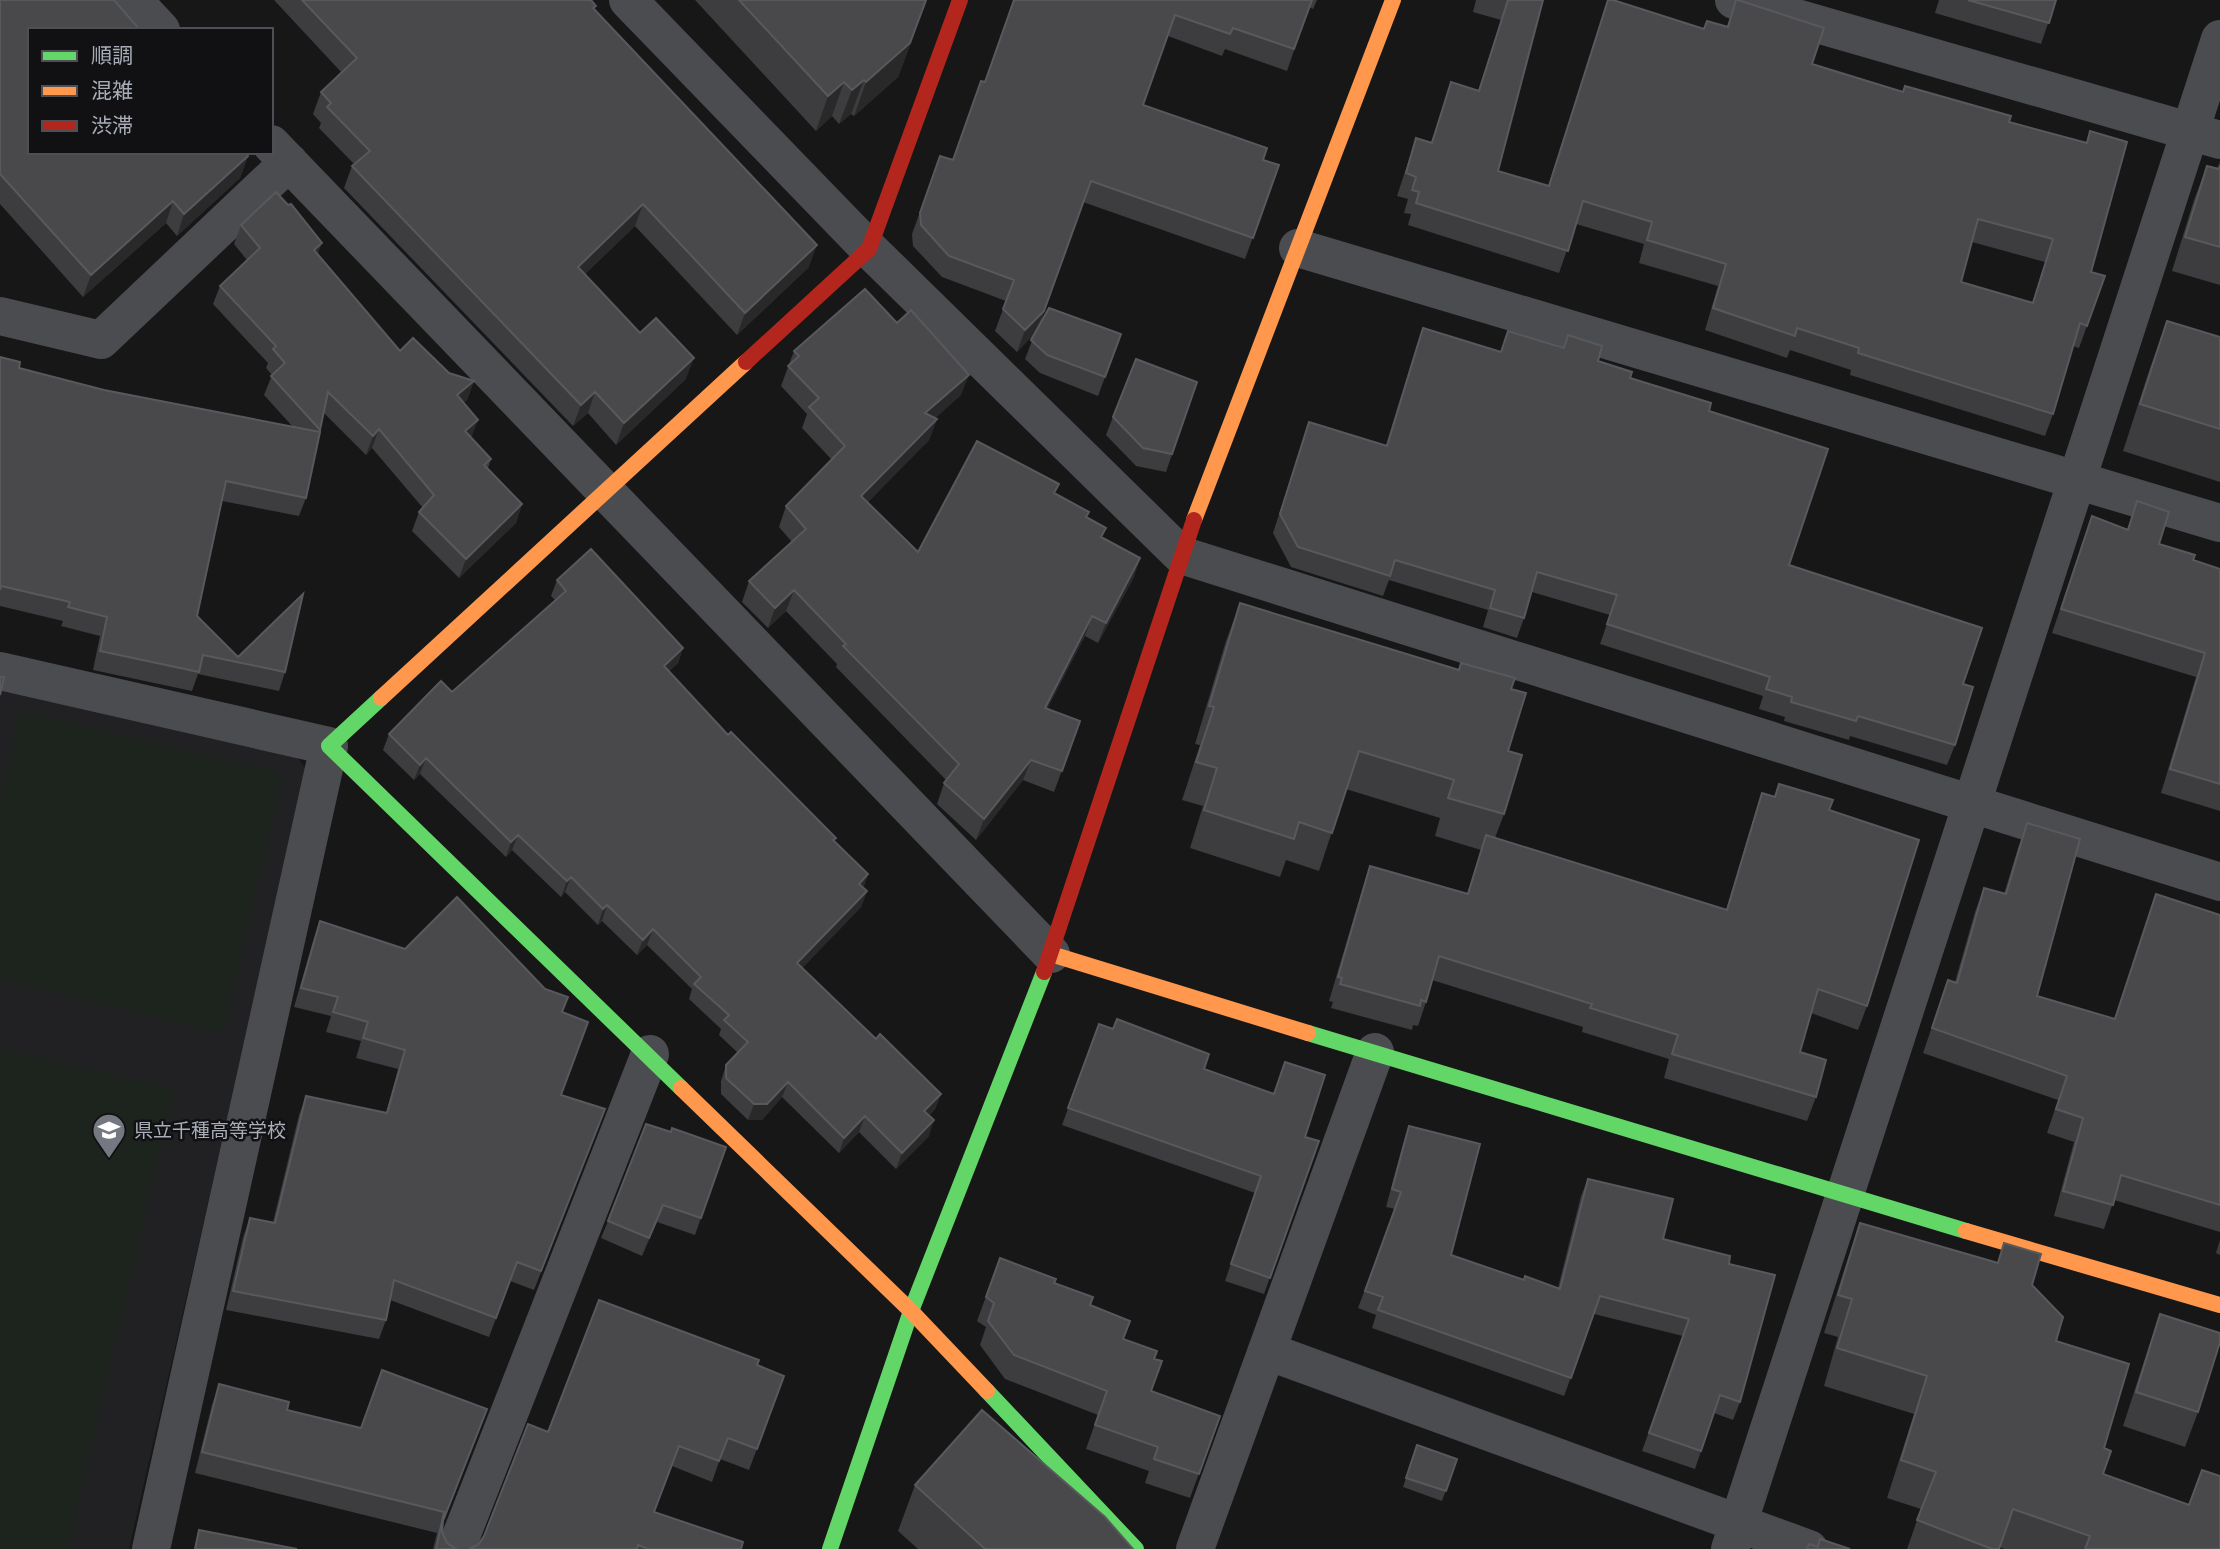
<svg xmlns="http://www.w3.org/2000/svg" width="2220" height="1549" font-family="'DejaVu Sans','Noto Sans JP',sans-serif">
	<rect width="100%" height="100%" fill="#171717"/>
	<path fill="#212123" d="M0,685L289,747L307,770L129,1549H0Z"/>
	<path fill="#1d241e" d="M20,711L283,773L223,1033L0,980V798Z
		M0,1048L174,1089L67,1549H0Z"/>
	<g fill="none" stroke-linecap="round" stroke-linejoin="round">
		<path stroke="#4b4c50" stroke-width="38" d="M133,0L161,30
			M628,0L869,249L1181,555L2220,882
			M1734,0L2220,140
			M271,144L1051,954
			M1298,248L2220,523
			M0,316L101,340L289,162
			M0,671L329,746L151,1549
			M1267,1351L1809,1549
			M456,1549L650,1054
			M1195,1549L1375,1052
			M1730,1549L2220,39"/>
		<path stroke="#63d668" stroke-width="16" d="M381,698L329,746L681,1088
			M1308,1033L1966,1231
			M987,1391L1136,1549
			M830,1549L911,1311L1044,972"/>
		<path stroke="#ff974d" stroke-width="16" d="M1194,520L1393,0
			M381,698L746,362
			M1051,954L1308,1033
			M681,1088L911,1311L987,1391
			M1966,1231L2220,1305"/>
		<path stroke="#b3261e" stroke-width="16" d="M746,362L869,249L960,0
			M1044,972L1194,520"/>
	</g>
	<path fill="#3d3d3f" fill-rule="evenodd" d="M0,0L30,30L248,156L240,178L177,236L166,223L83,297L0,204Z
		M274,0H591L594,9L809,267L737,335L635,226L585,274L640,333L686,379L616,445L588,413L573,426L344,188L352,166L354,164L319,128L321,123L313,114L321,92L342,73Z
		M695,0H927L898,77L854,116L851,114L839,124L832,116L816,131Z
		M1014,0H1317L1313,9L1309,7L1287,71L1225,49L1222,56L1168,36L1143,105L1263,160L1279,165L1245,259L1083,202L1038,329L1121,334L1098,396L1040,373L1025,359L1035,333L1017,352L995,331L1006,301L942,277L913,246L912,234L940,156L953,160L985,82Z
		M1476,0H1543L1498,171L1548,186L1608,0L1703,29L1707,21L1727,26L1736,0L1812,64L1902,92L2086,143L2090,131L2091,272L2105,276L2079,348L2073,346L2053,414L2045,436L1850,375L1851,370L1790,350L1787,358L1705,330L1718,286L1639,263L1644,244L1576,224L1559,273L1408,225L1411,214L1404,213L1408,199L1397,196L1416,138L1431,142L1451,82L1478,91L1501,20L1473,12ZM1972,242L2045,262L2032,303L1961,282Z
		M1939,0H2056L2041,44L1935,13Z
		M2220,161V285L2172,271L2194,200L2207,166L2217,169Z
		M241,225L318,255L400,351L449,373L474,381L467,400L463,403L471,438L491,459L488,468L522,504L516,523L459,578L412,531L419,512L423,508L372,448L366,455L324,413L306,498L299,516L222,501L197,616L238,657L285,672L279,691L198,674L192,691L93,670L100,636L61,626L63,621L0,606V357L19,368L104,390L293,427L264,395L272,375L266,368L268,363L213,304L220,286L247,260L234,244Z
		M2167,321L2220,337V482L2123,451L2150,368Z
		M1423,328L1501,352L1508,331L1598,361L1630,378L1709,411L1789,565L1963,684L1955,745L1947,765L1850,736L1849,740L1784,721L1785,717L1759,709L1763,696L1600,644L1610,615L1532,592L1524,618L1517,638L1483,627L1488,610L1389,580L1383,596L1291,567L1273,533L1309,422L1386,445L1416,347Z
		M794,351L961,395L935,418L937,419L929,440L867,503L918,552L1055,493L1089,512L1087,518L1103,538L1140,558L1133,579L1098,643L1085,636L1047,709L1080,721L1054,792L1023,780L976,840L937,804L944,783L946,780L836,667L837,664L786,611L768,628L742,602L749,581L792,542L779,527L786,506L832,460L802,428L807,414L781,386Z
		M1197,382L1166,472L1136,466L1106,435L1113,417Z
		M2137,501L2159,544L2193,560L2220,569V811L2161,793L2196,677L2052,633L2092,516L2127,530Z
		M557,580L683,648L678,663L669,671L728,735L836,838L834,842L868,874L863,888L867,891L861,907L802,968L876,1039L941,1094L935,1109L929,1116V1136L896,1169L859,1132L839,1153L782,1097L762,1120H748L721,1094V1081L726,1065L738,1053L719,1035L721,1029L689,999L692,989L647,945L637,955L602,921L598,925L565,892L561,897L512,850L506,857L420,774L414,780L383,750L389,734L452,692L555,600L551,596Z
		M1240,603L1511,689L1504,814L1495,838L1726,910L1754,817L1762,793L1774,797L1779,784L1829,810L1867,1006L1858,1030L1811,1013L1800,1052L1816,1097L1807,1121L1664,1078L1669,1059L1582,1032L1583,1027L1432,980L1426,1002L1418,1026L1413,1025L1412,1030L1331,1008L1333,1002L1329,1001L1362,890L1370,866L1467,894L1481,850L1435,836L1440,818L1346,789L1319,871L1286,860L1280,877L1190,848L1203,806L1182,800L1200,745L1195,744L1226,641Z
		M2027,823L2037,996L2114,1019L2156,894L2220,915V1232L2114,1200L2104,1229L2054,1216L2074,1142L2047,1133L2058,1100L1923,1053L1948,980L1955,982L1975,912L1984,888L2004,894L2018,848Z
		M320,921L562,1012L561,1095L598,1128L534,1290L510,1281L489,1337L390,1300L386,1320L379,1339L226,1310L243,1237L250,1218L273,1222L299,1115L306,1096L386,1113L398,1069L356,1058L361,1041L326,1032L331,1016L294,1007L313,941Z
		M1099,1024L1204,1069L1305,1137L1319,1141L1264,1294L1225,1281L1255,1193L1062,1125Z
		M1409,1126L1451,1255L1524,1280L1558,1288L1581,1196L1588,1179L1663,1239L1729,1264L1740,1402L1733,1420L1714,1413L1695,1469L1642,1451L1683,1336L1594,1314L1564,1396L1372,1328L1376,1315L1358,1308L1395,1209L1386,1207L1403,1144Z
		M671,1132L726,1147L695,1235L657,1222L642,1256L601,1238L608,1221Z
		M1860,1223L1997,1263L2004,1243L2032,1285L2104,1448L2103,1474L2220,1549H2004L2000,1547L1999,1549H1907L1921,1509L1887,1498L1914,1414L1824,1386L1838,1337L1824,1333L1847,1261Z
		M2220,1240V1255L2216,1253Z
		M1000,1258L1054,1283L1090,1305L1123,1339L1154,1359L1151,1391L1220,1416L1190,1498L1145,1483L1149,1471L1086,1449L1098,1415L1005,1379L980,1345L986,1327L977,1321Z
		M2160,1314L2198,1412L2185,1447L2123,1426L2148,1349Z
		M757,1365L784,1376L749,1470L720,1459L712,1482L672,1466L654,1512L741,1549H469L478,1545L484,1536L548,1432Z
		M219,1384L287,1410L361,1428L487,1409L443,1523L442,1532L447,1543L456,1549H433L437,1533L195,1473L212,1405Z
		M1417,1445L1457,1459L1442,1501L1403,1487Z
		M915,1485L1133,1549H918L898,1531Z"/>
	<path fill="#29292a" d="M927,0L898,77L854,116L866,82Z
		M864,80L851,114L839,124L852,90Z
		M844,82L832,116L816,131L828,96Z
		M248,156L240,178L177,236L184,214Z
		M173,201L166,223L83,297L91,275Z
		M643,204L635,226L570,288L578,267Z
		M322,243L315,262L314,250Z
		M817,245L809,267L737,335L745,313Z
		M1044,311L1036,332L1017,352L1025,330Z
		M694,358L686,379L616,445L624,423Z
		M969,375L961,395L918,434L925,413Z
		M474,381L467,400L450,414L457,395Z
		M595,392L588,413L573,426L581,405Z
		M937,419L929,440L853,517L861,496Z
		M478,420L471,439L465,431Z
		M379,429L372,448L366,455L373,436Z
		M522,504L516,523L459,578L466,559Z
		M1140,558L1133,579L1098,643L1106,623Z
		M794,590L786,611L768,628L775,608Z
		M1092,616L1085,636L1037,728L1045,708Z
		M683,648L678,663L658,681L664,666Z
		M426,758L420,774L414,780L420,765Z
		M1031,760L1023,780L976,840L984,819Z
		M518,835L512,850L506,857L511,842Z
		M868,874L863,890L859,884Z
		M571,877L565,892L561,897L567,881Z
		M867,891L861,907L792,979L797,963Z
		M607,905L602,921L598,925L603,909Z
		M653,929L647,945L637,955L643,940Z
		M788,1082L782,1097L762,1120H748L754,1104Z
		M941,1094L935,1109L919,1127L924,1111Z
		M865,1116L859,1132L839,1153L844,1138Z
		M934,1120L929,1136L896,1169L902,1153Z
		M663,1205L657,1222L642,1256L649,1238Z"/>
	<path fill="#49494c" stroke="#58595d" stroke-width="2" fill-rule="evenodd" d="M0,0H114L140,30H30V152H245L248,156L184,214L173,201L91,275L0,174Z
		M302,0H591L596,6L593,8L817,245L745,313L643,204L578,267L640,333L656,318L694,358L624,423L595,392L581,405L352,166L370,151L327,107L331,103L321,92L357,58Z
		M739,0H926L910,43L866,82L864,80L852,90L844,82L828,96Z
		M1014,0H1312L1294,49L1233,28L1230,34L1175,15L1143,105L1267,148L1263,160L1279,165L1253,238L1091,181L1044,311L1025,330L1003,309L1014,280L949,256L921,225L920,213L940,156L953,160L981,81L985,82Z
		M1508,0H1543L1498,171L1549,186L1608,0H1613L1704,29L1707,21L1728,27L1736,0H1738L1824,28L1812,64L1903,92L1905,86L2011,116L2009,122L2087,143L2090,131L2127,142L2091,272L2105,276L2087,326L2080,323L2053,414L1858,353L1859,348L1797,328L1795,336L1713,308L1726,264L1647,240L1652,222L1583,201L1568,251L1416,203L1419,192L1412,190L1416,177L1406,173L1416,138L1432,143L1451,82L1479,91ZM1978,219L2053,239L2033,303L1961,282Z
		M1968,0H2056L2049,23Z
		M2207,166L2219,169L2220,166V247L2185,237Z
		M276,192L288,205L291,204L322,243L314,250L400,351L413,338L449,373L474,381L457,395L478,420L465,431L491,459L484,465L522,504L466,559L419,512L434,495L379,429L373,436L328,392L320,430L271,376L285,363L273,349L276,346L220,286L260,248L241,225Z
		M865,289L897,323L911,310L969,375L925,413L937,419L861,496L918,552L977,441L1059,484L1054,493L1089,512L1086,517L1106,528L1101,537L1140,558L1106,623L1092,616L1045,708L1080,721L1062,771L1031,760L984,819L944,783L959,764L843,646L846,644L794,590L775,608L749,581L806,529L786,506L845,446L809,407L819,398L788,366L799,356L794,351Z
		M1049,308L1121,334L1105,377L1047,355L1031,340Z
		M2167,321L2220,337V429L2140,404Z
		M1423,328L1501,352L1508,331L1564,348L1568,335L1602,346L1598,361L1632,372L1630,378L1711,403L1709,411L1828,449L1789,565L1982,628L1963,684L1973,687L1955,745L1858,716L1856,721L1791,702L1792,697L1766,689L1770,677L1607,624L1617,595L1537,572L1524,618L1490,608L1495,590L1395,560L1390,576L1298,547L1280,514L1309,422L1387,446Z
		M0,357L20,362L19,368L104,390L320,432L306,498L226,481L197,616L238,657L303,594L285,672L203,655L199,672L100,651L107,617L68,607L70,602L1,586L0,590Z
		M1136,359L1197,382L1172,454L1143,448L1113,417Z
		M2137,501L2169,512L2159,544L2195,555L2193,560L2220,569V784L2170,769L2205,653L2061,609L2092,516L2128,530Z
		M591,549L683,648L664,666L728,735L731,732L836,838L833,840L868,874L859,884L867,891L797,963L876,1039L880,1034L941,1094L924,1111L934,1120L902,1153L865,1116L844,1138L788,1082L767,1104H754L726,1078V1065L748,1042L724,1020L729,1015L694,984L701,977L653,929L643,940L607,905L603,909L571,877L567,881L518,835L511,842L426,758L420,765L389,734L441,681L452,692L566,591L557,580Z
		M1240,603L1459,670L1461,663L1515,678L1511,689L1526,693L1508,751L1522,755L1504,814L1448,798L1454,780L1359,751L1332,833L1299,822L1294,839L1204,810L1217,768L1196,762L1214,707L1209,706Z
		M0,677H4L0,695Z
		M1779,784L1833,800L1829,810L1919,840L1867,1006L1818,989L1800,1052L1826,1060L1816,1097L1672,1054L1678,1035L1590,1008L1592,1004L1439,956L1426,1002L1421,1000L1420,1006L1340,984L1342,978L1338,977L1370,866L1468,894L1486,835L1727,910L1762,793L1775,797Z
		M2027,823L2080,839L2037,996L2115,1019L2156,894L2220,915V1205L2121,1175L2113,1205L2063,1191L2083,1118L2056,1109L2067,1076L1932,1028L1948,980L1957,983L1984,888L2006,894Z
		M457,897L545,989L568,997L562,1012L588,1022L561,1095L605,1109L541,1271L517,1262L496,1318L394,1280L386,1320L233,1291L250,1218L275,1223L306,1096L387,1113L405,1050L363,1038L368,1022L333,1012L338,997L301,988L320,921L405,949Z
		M1117,1019L1209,1054L1204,1069L1274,1094L1285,1062L1325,1075L1305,1137L1319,1141L1270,1278L1231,1264L1261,1176L1068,1108L1099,1024L1113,1029Z
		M646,1124L671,1132L672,1128L726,1147L701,1218L663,1205L649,1238L608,1221Z
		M1409,1126L1480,1144L1451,1255L1524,1280L1525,1276L1560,1289L1588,1179L1673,1199L1663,1239L1730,1256L1729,1264L1775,1275L1740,1402L1720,1395L1701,1451L1649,1433L1689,1319L1600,1296L1571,1378L1378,1310L1383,1297L1365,1291L1401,1192L1392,1189Z
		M1860,1223L1998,1263L2004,1243L2041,1254L2032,1285L2063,1317L2056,1341L2129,1364L2104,1448L2111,1451L2103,1474L2189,1505L2202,1470L2220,1476V1549H2085L2090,1536L2013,1509L1999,1549H1992L1917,1520L1936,1472L1901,1460L1927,1376L1837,1348L1852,1299L1838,1295Z
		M1000,1258L1056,1279L1054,1283L1093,1297L1090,1305L1130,1321L1123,1339L1157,1351L1154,1359L1162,1361L1151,1391L1220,1416L1199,1474L1154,1459L1158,1447L1095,1425L1107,1391L1014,1355L988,1321L994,1303L986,1297Z
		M599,1300L759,1360L757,1365L784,1376L757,1449L728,1438L719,1461L679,1446L654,1512L743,1542L741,1549H648L638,1545L637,1549H469L478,1545L484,1536L528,1424L548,1432Z
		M2160,1314L2220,1333V1342L2198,1412L2136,1392Z
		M382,1370L487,1409L443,1521L442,1532L447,1543L456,1549H436L444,1512L202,1452L219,1384L289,1402L287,1410L361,1428Z
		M982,1410L1105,1517L1133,1549H985L915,1485Z
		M1417,1445L1457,1459L1446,1491L1406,1478Z
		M199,1530L297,1549H195Z
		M1820,1539L1850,1549H1807L1809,1544L1818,1547Z"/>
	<defs>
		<symbol id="school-pin" viewBox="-11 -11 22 30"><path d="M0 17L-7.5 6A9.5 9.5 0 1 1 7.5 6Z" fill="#757880" stroke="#111113"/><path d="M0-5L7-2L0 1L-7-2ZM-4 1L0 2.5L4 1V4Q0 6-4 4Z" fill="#fff"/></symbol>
	</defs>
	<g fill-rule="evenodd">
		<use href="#school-pin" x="90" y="1111" width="38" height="52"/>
	</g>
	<g text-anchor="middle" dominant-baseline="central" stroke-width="5" stroke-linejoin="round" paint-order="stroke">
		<g font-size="19" fill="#a8adb8" stroke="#111113" text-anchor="start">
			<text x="134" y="1130">県立千種高等学校</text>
		</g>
	</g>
	<rect x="28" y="28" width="245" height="126" fill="#111113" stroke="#4d4f55" stroke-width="2"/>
	<rect x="42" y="51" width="35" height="10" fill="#63d668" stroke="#4d4f55" stroke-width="2"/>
	<text x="91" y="63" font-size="21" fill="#a8adb8">順調</text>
	<rect x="42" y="86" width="35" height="10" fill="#ff974d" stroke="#4d4f55" stroke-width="2"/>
	<text x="91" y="98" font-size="21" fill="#a8adb8">混雑</text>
	<rect x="42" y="121" width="35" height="10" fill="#b3261e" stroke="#4d4f55" stroke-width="2"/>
	<text x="91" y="133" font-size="21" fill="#a8adb8">渋滞</text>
</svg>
